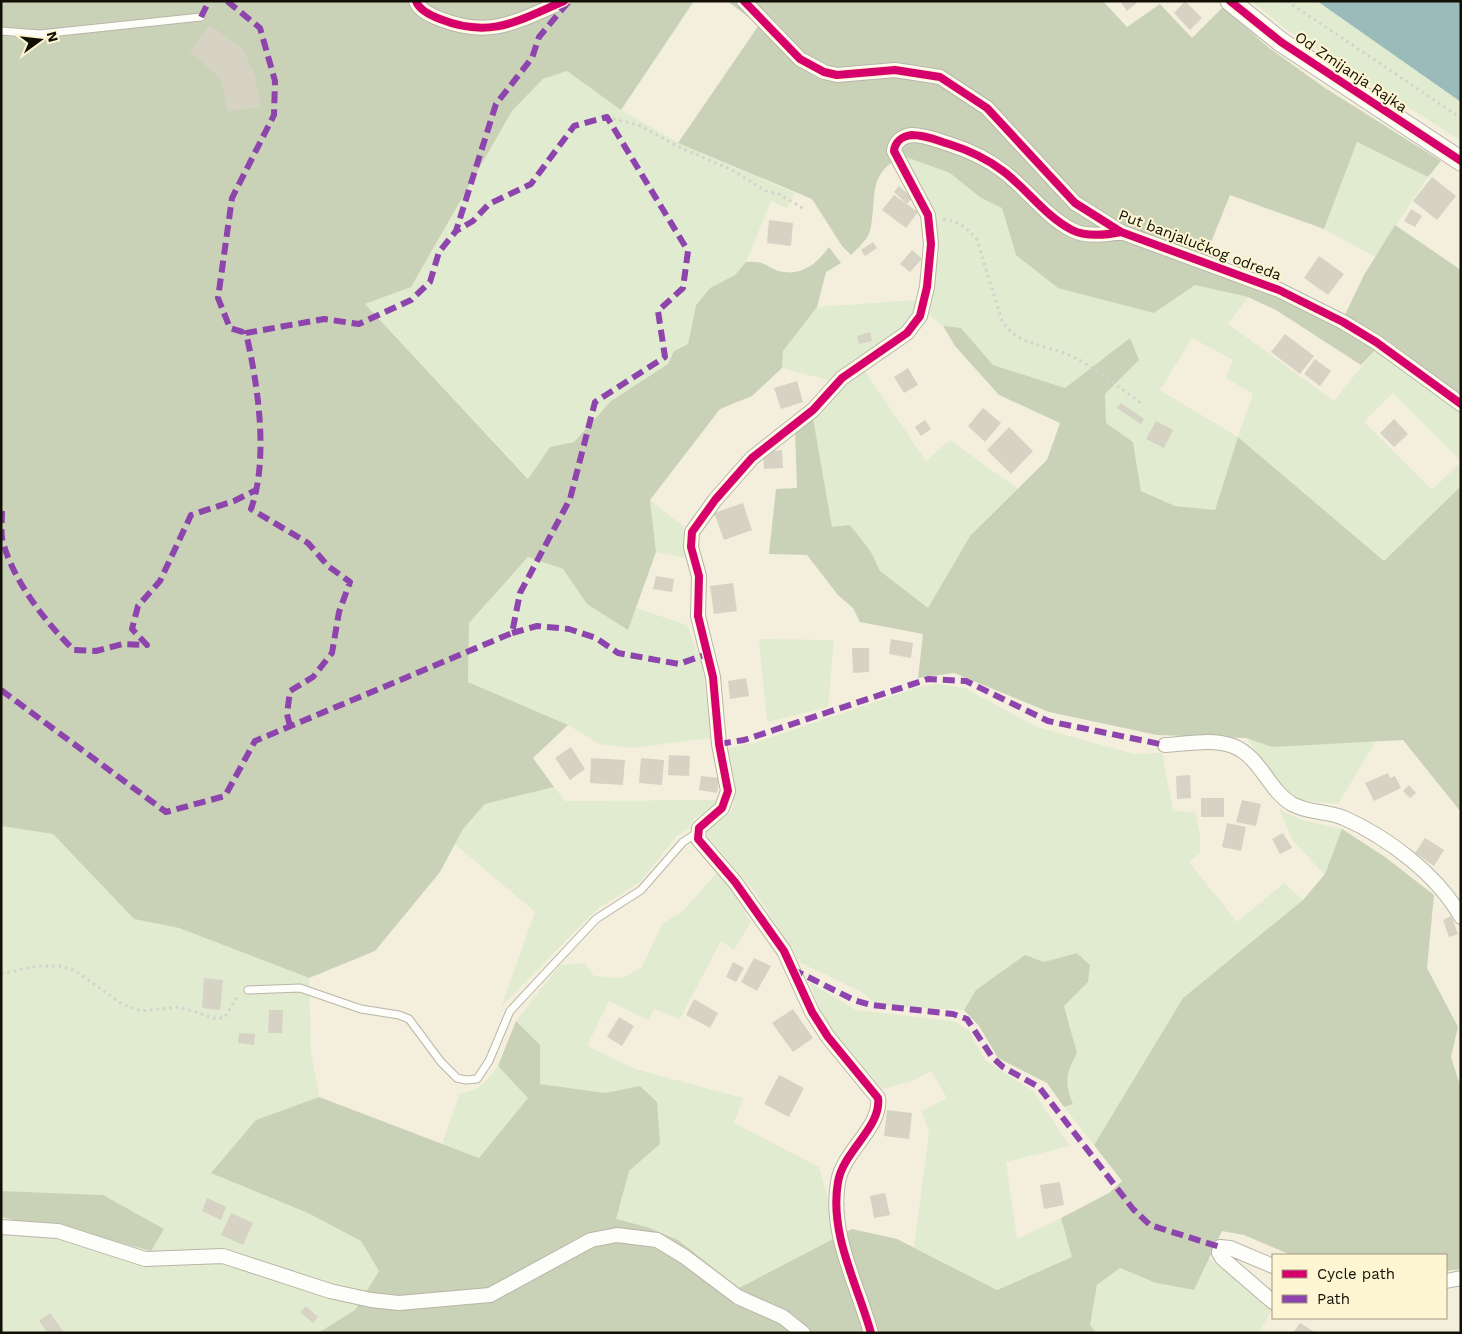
<svg xmlns="http://www.w3.org/2000/svg" width="1462" height="1334" font-family="'Work Sans',sans-serif">
	<rect width="100%" height="100%" fill="#f4efdd"/>
	<path fill="#e1ebd0" fill-rule="evenodd" d="M1251,1H1317L1461,102V141L1287,30Z
		M567,71L621,110L678,143L795,193L786,208L771,201L746,262L735,275L710,288L696,304L688,344L674,351L668,364L611,401L574,442L550,447L529,479L365,304L411,287L512,111L543,79Z
		M1357,142L1428,177L1375,257L1324,229Z
		M903,156L950,173L981,198L1002,208L1016,255L1154,313L1195,285L1248,297L1228,324L1334,401L1376,349L1461,413V461L1393,393L1364,422L1432,490L1461,462V486L1384,561L1238,437L1215,510L1175,506L1141,491L1133,442L1106,423L1105,394L1139,360L1129,339L1065,388L993,365L961,329L943,326L928,314C933,281 945,240 932,207C925,189 912,172 903,156ZM1192,338L1233,360L1226,378L1253,394L1238,437L1160,390Z
		M916,300L914,318L906,331L832,381L782,368L783,351L817,307Z
		M864,370L926,461L950,440L1018,489L970,536L928,609L879,571L871,552L832,528L813,418L826,406L843,385Z
		M650,500L684,527L687,558L656,552Z
		M528,557L563,569L587,604L628,629L636,608L687,625L703,668L711,738L632,748L599,744L568,725L468,682L469,623Z
		M759,639L834,640L828,707L767,722Z
		M937,684L965,688L1037,727L1134,754L1162,753L1173,811L1195,812L1200,835V853L1189,862L1237,922L1284,883L1303,900L1183,998L1094,1145L1064,1107L1073,1104C1064,1082 1066,1074 1077,1053L1064,1006L1088,982L1090,965L1077,953L976,990L964,1010L879,1006L860,991L801,963L752,888L708,837L706,830L712,822L731,813C738,788 733,774 726,749L754,743L919,687Z
		M1246,738L1272,747L1376,741L1338,804L1301,800L1287,791Z
		M554,787L565,801L721,800L694,819L688,828L676,837L640,882L599,908L582,924L501,1007L535,912L455,844L463,829L485,804Z
		M1279,809L1301,820L1342,829L1325,875L1292,840Z
		M1,826L53,834L134,919L179,928L309,978L311,1051L319,1097L256,1120L308,1213L361,1241L379,1271L355,1310L318,1333H1V1217L151,1251L103,1195L1,1191Z
		M719,870L751,922L734,950L721,941L680,1019L654,1009L648,1020L609,1001L587,1046L635,1069L743,1098L734,1123L819,1167L828,1198L834,1238L739,1288L678,1240L647,1227L615,1219L629,1171L660,1144L640,1086L605,1093L540,1084V1045L516,1021L560,965L585,963L594,976L623,978L642,967L662,924L683,911Z
		M810,983L856,1010L954,1021L969,1031L985,1060L1033,1091L1070,1146L1006,1162L1017,1239L1061,1218L1073,1257L996,1290L914,1247L929,1133L922,1111L947,1098L931,1071L913,1081L881,1089L826,1027Z
		M498,1066L529,1098L479,1158L442,1144L460,1093C481,1090 486,1082 498,1066Z
		M1209,1258L1272,1309L1259,1333H1096L1090,1325L1097,1285L1120,1268L1156,1283L1193,1290Z"/>
	<path fill="#c9d2b7" d="M1,1H694L621,110L567,71L543,79L512,111L411,287L365,304L528,479L550,447L574,442L611,401L668,364L674,351L688,344L696,305L710,288L735,275L746,262C769,260 767,270 784,272C804,275 818,262 829,247L841,263L826,272L817,307L783,351L782,368L752,396L720,409L650,500L656,552L628,630L587,604L563,569L528,557L469,623L468,682L568,725L533,758L554,787L485,804L463,829L440,872L375,951L309,978L179,928L134,919L53,834L1,826Z
		M727,1H1103L1127,27L1160,4L1192,38L1223,7L1268,47L1325,88L1441,161L1428,177L1357,142L1324,229L1230,195L1201,267L1271,294L1339,327L1364,275L1395,225L1461,270V397L1386,339L1361,365L1276,310L1248,297L1195,285L1154,313L1058,288L1016,255L1002,208L981,198L950,173L903,156C865,174 878,198 870,231C868,239 857,249 851,255L842,246L812,199L678,143L759,25Z
		M943,326L961,328L993,365L1065,388L1130,338L1139,360L1105,394L1106,423L1133,442L1141,491L1175,506L1215,510L1238,437L1384,561L1461,486V812L1403,740L1272,747L1246,738L1157,735L1049,712L954,673L918,678L923,634L860,622L853,608L838,595L807,555L769,554L776,489L797,488L795,429L813,418L832,527L850,525L871,552L880,571L928,608L970,536L1047,460L1060,423L999,395L955,346Z
		M1342,829L1385,857L1434,895L1427,968L1458,1027L1451,1057L1461,1088V1269L1446,1271V1255H1291L1244,1235L1222,1231L1194,1290L1156,1283L1120,1268L1097,1285L1090,1325L1096,1333H318L355,1310L379,1271L361,1241L308,1213L211,1173L256,1120L319,1097L479,1158L528,1098L498,1066L516,1021L540,1045V1084L605,1093L640,1086L657,1102L660,1144L629,1171L616,1219L647,1227L678,1240L739,1288L852,1229L897,1239L997,1290L1072,1257L1061,1218L1109,1193L1122,1181L1094,1145L1183,998L1303,900L1325,874Z
		M1077,953L1090,965L1088,982L1064,1006L1077,1053C1066,1074 1064,1082 1073,1104L1064,1107L1047,1083L998,1058L979,1026L964,1010L976,990L1025,955L1044,962Z
		M1,1191L103,1195L164,1229L151,1251L108,1240L1,1217Z"/>
	<path fill="#9bbbbb" d="M1317,1H1461V102Z"/>
	<path fill="#d6d2c4" d="M1120,1H1139L1127,11Z
		M1185,1L1202,18L1190,30L1174,13Z
		M210,25L244,50L255,76L261,107L228,111L221,79L190,52Z
		M1432,177L1456,196L1437,220L1413,201Z
		M899,186L912,198L907,204L894,192Z
		M894,195L918,212L906,228L882,210Z
		M1411,209L1422,216L1415,227L1404,221Z
		M769,220L793,223L791,246L767,243Z
		M873,242L877,248L865,256L861,250Z
		M912,250L922,259L910,272L900,264Z
		M1319,256L1344,274L1328,295L1304,278Z
		M870,332L872,341L859,344L857,336Z
		M1285,334L1314,356L1300,374L1271,352Z
		M1315,359L1331,371L1320,386L1304,374Z
		M908,368L918,385L904,393L894,377Z
		M797,381L803,402L781,409L774,388Z
		M1121,403L1144,419L1141,424L1117,408Z
		M983,408L1001,423L985,442L968,426Z
		M1394,419L1408,434L1394,447L1380,433Z
		M925,420L931,429L921,436L915,427Z
		M1156,421L1173,430L1164,448L1146,439Z
		M1009,427L1033,451L1011,474L987,450Z
		M782,450L783,468L764,469L763,452Z
		M743,503L752,530L724,540L714,513Z
		M656,576L674,579L672,592L653,589Z
		M733,583L737,611L714,614L710,586Z
		M891,639L913,643L911,658L889,654Z
		M852,648H869V672L853,673Z
		M746,678L749,696L730,699L728,681Z
		M571,747L585,769L570,780L555,758Z
		M669,755L690,756L689,776L668,775Z
		M591,758L625,760L623,785L590,783Z
		M641,758L664,760L662,785L639,783Z
		M1388,773L1390,778L1395,776L1401,788L1374,801L1365,783Z
		M1190,775L1191,798L1177,799L1176,776Z
		M701,776L719,778L717,793L699,790Z
		M1409,785L1416,793L1410,798L1403,791Z
		M1201,798H1224V817H1201Z
		M1242,800L1261,804L1256,826L1236,822Z
		M1227,823L1246,827L1241,851L1222,847Z
		M1283,833L1292,848L1280,854L1272,839Z
		M1425,838L1444,850L1434,866L1415,853Z
		M1451,916L1458,934L1449,937L1443,920Z
		M754,958L771,966L757,991L741,982Z
		M733,962L744,968L736,982L726,977Z
		M204,978L223,980L220,1010L202,1008Z
		M694,999L718,1013L710,1028L686,1015Z
		M793,1009L813,1038L793,1052L772,1023Z
		M269,1010H283L282,1033H268Z
		M619,1017L634,1026L622,1046L607,1037Z
		M239,1033L255,1034L254,1045L238,1043Z
		M779,1075L804,1088L789,1117L764,1104Z
		M887,1110L912,1113L909,1139L884,1136Z
		M1060,1182L1064,1205L1044,1209L1040,1185Z
		M885,1193L890,1215L874,1218L870,1196Z
		M207,1198L226,1207L221,1220L202,1211Z
		M231,1213L253,1223L243,1245L221,1235Z
		M306,1306L318,1317L313,1323L300,1312Z
		M50,1313L63,1331L61,1333H48L39,1321Z
		M1300,1323L1316,1333H1293Z"/>
	<g fill="none" stroke-linecap="round" stroke-linejoin="round">
		<defs>
			<path id="lane" d="M1,31L40,34L201,17
				M248,990L300,988L361,1009L399,1015L409,1019L441,1062L457,1078L466,1080L477,1079L489,1061L510,1011L596,919L641,890L683,842L697,833"/>
			<path id="street" d="M416,1C419,10 432,16 440,19C490,39 518,21 564,1
				M744,1L800,59L824,72L837,75L895,70L940,77L987,108L1075,203L1121,232L1279,290L1343,322L1376,342L1461,404
				M1165,745C1186,744 1213,738 1233,746C1261,757 1268,790 1292,804C1308,813 1327,811 1344,818C1387,837 1438,875 1461,917
				M1,1227L58,1231L145,1259L223,1256L330,1291L371,1300L399,1303L490,1295L591,1240L617,1235L657,1240L685,1257L738,1297L783,1317L803,1333
				M1273,1266L1230,1248L1220,1247L1219,1253L1222,1258L1273,1302
				M1446,1281L1461,1278
				M871,1333C857,1283 829,1234 838,1182C843,1151 882,1127 878,1098L828,1037L812,1012L784,951L735,882L698,839L699,828L722,808L728,791L719,744L713,677L698,616L699,576L691,547L692,532L715,500L752,458L813,410L842,378L907,333L920,316L927,287L931,244L928,215L894,151C895,142 902,136 912,135C925,135 936,140 949,144C968,150 986,158 1003,171C1027,189 1045,216 1072,230C1086,237 1106,235 1121,232"/>
			<path id="secondary" d="M1230,1L1281,42L1461,161"/>
		</defs>
		<use href="#lane" stroke="#b9b5a7" stroke-width="9"/>
		<use href="#street" stroke="#b9b5a7" stroke-width="16"/>
		<use href="#secondary" stroke="#b9b5a7" stroke-width="21"/>
		<path stroke="#d4d2cd" stroke-width="3" stroke-dasharray="2.5 4" stroke-linecap="butt" d="M1287,1L1461,118
			M607,117L641,126L677,146L732,170L766,191L779,194L806,210
			M943,219C959,222 967,227 977,240L1002,321C1019,346 1044,344 1069,355C1096,367 1120,389 1144,405
			M1,974L37,966H59L74,970L122,1004L141,1011L179,1007L217,1019L225,1017L239,994"/>
		<use href="#lane" stroke="#fdfdfa" stroke-width="7"/>
		<use href="#street" stroke="#fdfdfa" stroke-width="14"/>
		<use href="#secondary" stroke="#fdfdfa" stroke-width="19"/>
		<path stroke="#8e44ad" stroke-width="6" stroke-dasharray="12 6" stroke-linecap="butt" d="M227,1L260,28L275,81L274,115L232,198L218,298L230,328L246,333
			M201,17L209,1
			M2,511C2,520 1,530 2,538C11,578 45,622 74,650L96,651L123,644L147,645L132,629L138,606L160,581L191,515L234,501L258,489
			M512,633L537,626L569,629L596,638L618,653L679,664L707,654
			M1,690L166,812L225,796L255,741L512,633L520,593L570,499L595,402L665,357L658,311L683,288L688,251L607,117L574,126L531,184L489,204L473,221L456,231L496,104L532,58L539,37L569,1
			M290,726L287,714L290,691L313,677L332,653L339,612L350,582L328,566L308,543L251,509C269,458 258,385 246,333L324,319L359,324L411,300L430,282L439,252L456,231
			M719,744L744,740L928,679L966,681L1048,721L1165,745
			M792,969L854,1000L871,1005L953,1014L967,1019L992,1057L1003,1067L1039,1087L1133,1209L1150,1225L1220,1247"/>
		<defs>
			<path id="cycleway" d="M416,1C419,10 432,16 440,19C490,39 518,21 564,1
				M744,1L800,59L824,72L837,75L895,70L940,77L987,108L1075,203L1121,232L1279,290L1343,322L1376,342L1461,404
				M1230,1L1281,42L1461,161
				M871,1333C857,1283 829,1234 838,1182C843,1151 882,1127 878,1098L828,1037L812,1012L784,951L735,882L698,839L699,828L722,808L728,791L719,744L713,677L698,616L699,576L691,547L692,532L715,500L752,458L813,410L842,378L907,333L920,316L927,287L931,244L928,215L894,151C895,142 902,136 912,135C925,135 936,140 949,144C968,150 986,158 1003,171C1027,189 1045,216 1072,230C1086,237 1106,235 1121,232"/>
		</defs>
		<use href="#cycleway" stroke="#fef5d3" stroke-width="11"/>
		<use href="#cycleway" stroke="#d6006c" stroke-width="8"/>
	</g>
	<g text-anchor="middle" dominant-baseline="central" stroke-width="4" stroke-linejoin="round" paint-order="stroke">
		<g font-size="15" fill="#120f04" stroke="#fef5d3">
			<text transform="translate(1351 72) rotate(34)">Od Zmijanja Rajka</text>
			<text transform="translate(1200 245) rotate(21)">Put banjalučkog odreda</text>
		</g>
	</g>
	<rect width="1462" height="1334" fill="none" stroke="#120f04" stroke-width="5"/>
	<rect x="1272" y="1254" width="175" height="65" fill="#fef5d3" stroke="#a09980"/>
	<rect x="1282" y="1270" width="25" height="8" fill="#d6006c" stroke="#a09980"/>
	<text x="1317" y="1279" font-size="15" fill="#120f04">Cycle path</text>
	<rect x="1282" y="1295" width="25" height="8" fill="#8e44ad" stroke="#a09980"/>
	<text x="1317" y="1304" font-size="15" fill="#120f04">Path</text>
	<g transform="translate(40 40) rotate(75)" stroke="#fef5d3" stroke-width="4" paint-order="stroke">
	<path d="M0-4L9 19L0 12L-9 19Z" fill="#120f04"/>
	<text y="-8" font-size="14" font-weight="bold" text-anchor="middle" fill="#120f04">N</text>
	</g>
</svg>
